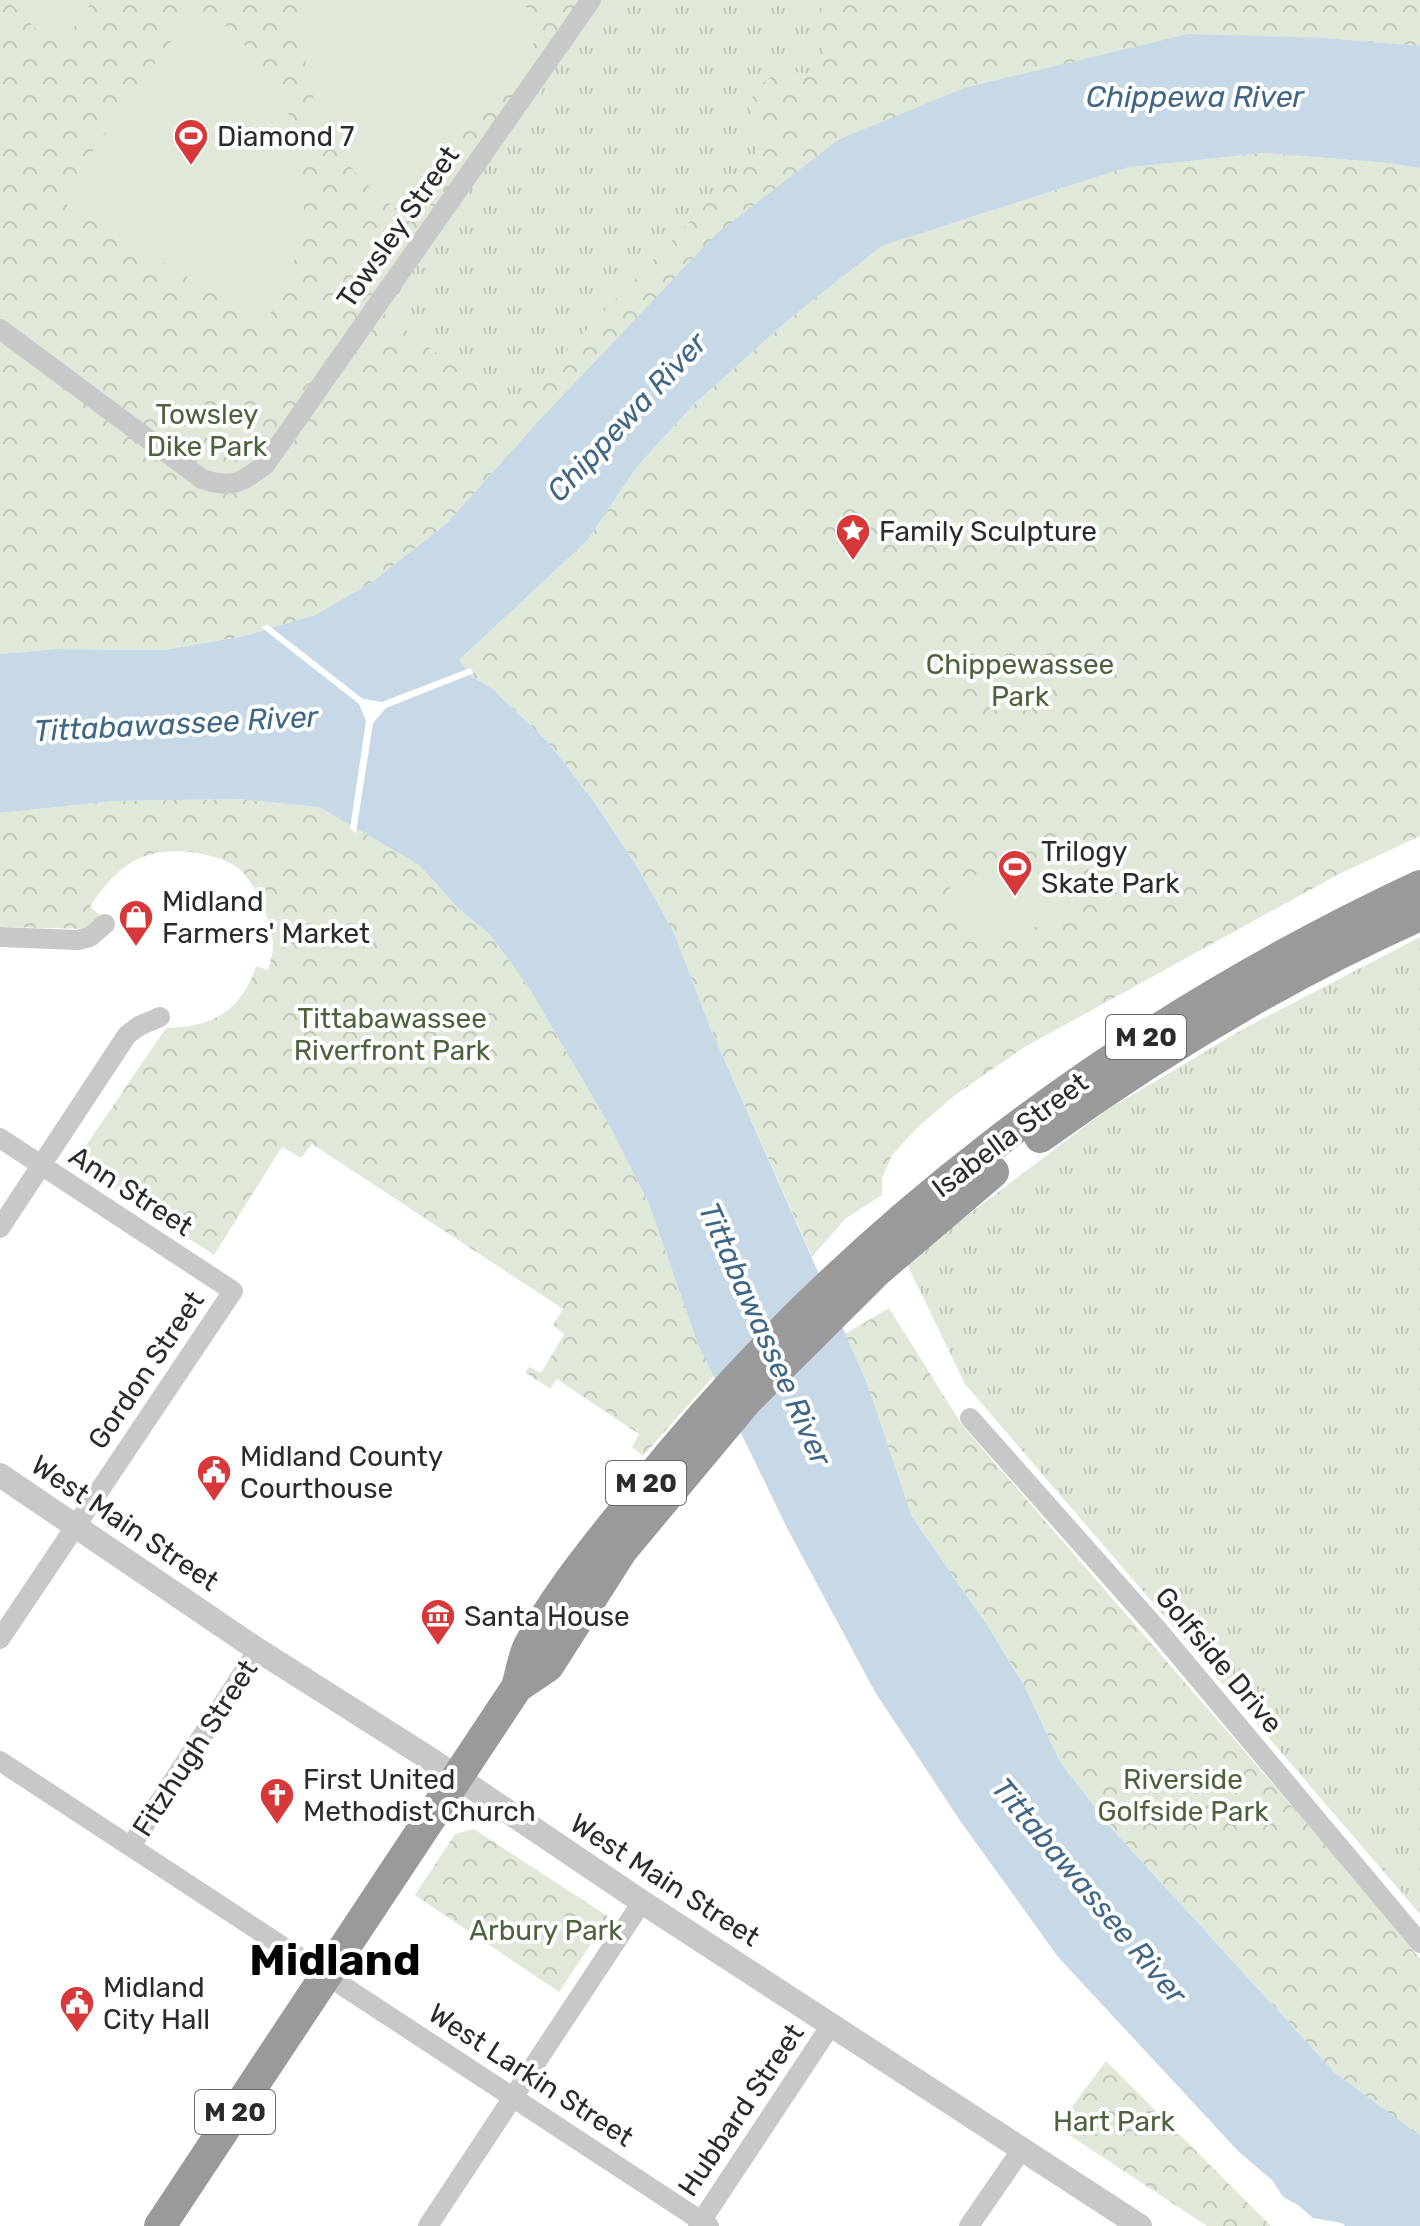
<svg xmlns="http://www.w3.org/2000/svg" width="1420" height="2226" font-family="Rubik,sans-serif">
	<defs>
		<pattern id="grass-tufts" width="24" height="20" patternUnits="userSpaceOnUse" patternTransform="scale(2)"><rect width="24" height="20" fill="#e0e8d9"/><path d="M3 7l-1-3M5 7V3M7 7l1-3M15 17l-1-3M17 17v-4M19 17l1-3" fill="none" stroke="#c0c7ba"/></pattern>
		<pattern id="forest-crowns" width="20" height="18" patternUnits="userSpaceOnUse" patternTransform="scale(2)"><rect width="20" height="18" fill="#e0e8d9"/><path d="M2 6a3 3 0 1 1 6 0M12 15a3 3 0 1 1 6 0" fill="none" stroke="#c0c7ba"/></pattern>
	</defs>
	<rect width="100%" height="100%" fill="#fff"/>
	<path fill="url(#grass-tufts)" d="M596,0H1420V46L1325,38L534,426L379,311Z
		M1420,937V1914L965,1384L906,1262L1105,1111L1245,1028Z"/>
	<path fill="url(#forest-crowns)" d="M0,0H596L379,310L511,409L761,147L748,104C767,73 777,69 813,74L826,57L816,32L824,0H1420V46L1325,38L897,117L838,140L534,426L446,524L372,582L315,615L244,636L164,650L56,649L0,654Z
		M1264,153L1389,163L1420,168V836L1337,875L1023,1048L955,1095L916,1129L892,1155L882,1178V1195L845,1219L812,1257L710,1027L674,933L638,868L595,803L548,742L491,688L471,676L459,660L587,541L636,468L692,406L787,321L881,246L1125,168Z
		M239,799L319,807L419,865L459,909L491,936L529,988L610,1127L649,1204L697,1342L714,1376L643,1456L632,1447L639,1434L557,1379L550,1389L525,1372L529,1367L541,1373L564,1334L553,1325L563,1309L312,1144L301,1158L282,1147L214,1255L74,1163L166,1028C212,1027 241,1012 256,966L268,970C270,962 273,953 273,945C273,924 255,881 238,868C225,858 207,855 191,852C172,849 149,852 132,862C114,873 101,890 90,907L101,916L90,929L0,927V813L115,801Z
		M889,1308L962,1425L1304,1820L1420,1959V2137L1334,2072L1112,1829L1060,1762L1026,1689L989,1628L912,1517L867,1383L845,1334Z
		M474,1829L609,1917L559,1992L415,1895L455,1834Z
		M1106,2061L1271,2226H1207L1057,2127Z"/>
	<path fill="#e0e8d9" d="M7,0H93L61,46L39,32Z
		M303,0H515L539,15L542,33L401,212C325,160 299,89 303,0Z
		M196,6L231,29L278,86L300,144L304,209L297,254L266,324L67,206L65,190Z
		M1063,853C1074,867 1080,893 1079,912L1071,917L978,943L966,941C956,927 948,902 950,886L957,880L1050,854Z"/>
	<path fill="#c7d8e7" d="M1188,34L1325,38L1420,46V168L1389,163L1264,153L1125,168L881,246L787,321L692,406L636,468L587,541L459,660L471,676L491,688L548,742L595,803L638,868L674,933L710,1027L867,1383L912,1517L989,1628L1026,1689L1060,1762L1112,1829L1334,2072L1420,2136V2226H1345L1342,2223L1313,2218L1298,2205L1283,2197L1272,2180L1239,2152L1058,1957L961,1822L875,1692L787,1528L697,1342L649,1204L610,1127L529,988L491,936L459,909L419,865L319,807L239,799L115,801L0,813V654L56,649L164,650L244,636L315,615L372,582L446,524L534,426L715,235L838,140L964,88Z"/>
	<path fill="#fff" d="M268,625L363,699L382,702L470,668L474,673L386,708L373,723L356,833L350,829L366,721L359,704L261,627Z"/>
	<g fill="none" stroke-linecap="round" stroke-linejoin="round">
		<path stroke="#c8c8c8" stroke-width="20" d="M0,329L202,479C232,489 240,483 265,465L591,0
			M0,937L78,940L90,937L105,924
			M0,1138L233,1291L0,1639
			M0,1228L127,1035L139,1026L160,1017
			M970,1418L1157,1629L1420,1943
			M0,1761L709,2226
			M131,1846L258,1650
			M428,2226L642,1902
			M698,2226L831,2025
			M969,2226L1022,2149"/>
		<path stroke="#c8c8c8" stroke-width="24" d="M0,1475L258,1650L433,1761L642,1902L1140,2226"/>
		<path stroke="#9a9a9a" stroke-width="32" d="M1040,1137C1159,1051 1286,975 1420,915
			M517,1687L548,1666L622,1550L747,1400L878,1270L993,1172
			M160,2226L517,1687C521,1674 523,1658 529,1646C557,1592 599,1543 637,1495C844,1233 1118,1027 1420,886"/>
	</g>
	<defs>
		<symbol id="stadium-pin" viewBox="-11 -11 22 30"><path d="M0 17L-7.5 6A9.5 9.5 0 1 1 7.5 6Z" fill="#d7393a" stroke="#fff"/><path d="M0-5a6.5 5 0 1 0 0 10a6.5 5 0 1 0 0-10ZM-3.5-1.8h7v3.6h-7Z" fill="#fff"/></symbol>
		<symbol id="sight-pin" viewBox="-11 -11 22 30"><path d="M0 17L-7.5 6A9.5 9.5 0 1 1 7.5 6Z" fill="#d7393a" stroke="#fff"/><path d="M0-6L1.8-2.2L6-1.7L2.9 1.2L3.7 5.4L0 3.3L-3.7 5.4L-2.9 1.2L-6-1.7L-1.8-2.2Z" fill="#fff"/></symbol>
		<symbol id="shop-pin" viewBox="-11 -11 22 30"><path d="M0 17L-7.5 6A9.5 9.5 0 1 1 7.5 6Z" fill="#d7393a" stroke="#fff"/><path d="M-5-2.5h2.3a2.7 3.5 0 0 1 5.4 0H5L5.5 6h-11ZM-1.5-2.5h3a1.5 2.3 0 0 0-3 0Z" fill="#fff"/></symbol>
		<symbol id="civic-pin" viewBox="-11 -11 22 30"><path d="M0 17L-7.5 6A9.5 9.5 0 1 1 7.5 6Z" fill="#d7393a" stroke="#fff"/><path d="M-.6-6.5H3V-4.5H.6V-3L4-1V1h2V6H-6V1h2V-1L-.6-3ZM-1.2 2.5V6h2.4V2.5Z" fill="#fff"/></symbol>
		<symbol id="museum-pin" viewBox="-11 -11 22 30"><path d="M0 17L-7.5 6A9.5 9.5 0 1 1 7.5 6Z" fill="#d7393a" stroke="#fff"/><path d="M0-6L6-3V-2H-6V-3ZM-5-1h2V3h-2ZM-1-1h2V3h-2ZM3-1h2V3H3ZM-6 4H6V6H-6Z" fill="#fff"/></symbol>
		<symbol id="church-pin" viewBox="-11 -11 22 30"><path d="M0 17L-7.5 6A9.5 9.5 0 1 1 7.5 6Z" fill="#d7393a" stroke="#fff"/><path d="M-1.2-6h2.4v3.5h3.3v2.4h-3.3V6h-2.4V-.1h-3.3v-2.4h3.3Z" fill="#fff"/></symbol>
	</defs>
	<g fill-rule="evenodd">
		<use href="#stadium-pin" x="171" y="116" width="40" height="54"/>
		<use href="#sight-pin" x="833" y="511" width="40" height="54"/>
		<use href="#stadium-pin" x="995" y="847" width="40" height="54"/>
		<use href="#shop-pin" x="116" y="897" width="40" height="54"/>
		<use href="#civic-pin" x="194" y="1452" width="40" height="54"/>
		<use href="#museum-pin" x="418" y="1596" width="40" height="54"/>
		<use href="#church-pin" x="257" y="1775" width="40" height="54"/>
		<use href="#civic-pin" x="57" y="1983" width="40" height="54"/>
	</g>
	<g text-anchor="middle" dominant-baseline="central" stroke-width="8" stroke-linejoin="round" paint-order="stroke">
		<g fill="#fff" stroke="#6b6b6b" stroke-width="2">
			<rect x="1106" y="1015" width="80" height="44" rx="6"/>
			<rect x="606" y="1461" width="80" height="44" rx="6"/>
			<rect x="195" y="2090" width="80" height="44" rx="6"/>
		</g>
		<g font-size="26" font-weight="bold" fill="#2b2b2b">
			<text x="1146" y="1037">M 20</text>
			<text x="646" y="1483">M 20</text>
			<text x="235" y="2112">M 20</text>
		</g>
		<g font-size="28" fill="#2b2b2b" stroke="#fff" text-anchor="start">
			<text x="217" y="136">Diamond 7</text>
			<text x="879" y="531">Family Sculpture</text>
			<text x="1041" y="851">Trilogy<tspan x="1041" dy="32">Skate Park</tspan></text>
			<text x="162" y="901">Midland<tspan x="162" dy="32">Farmers' Market</tspan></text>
			<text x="240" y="1456">Midland County<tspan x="240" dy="32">Courthouse</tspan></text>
			<text x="464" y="1616">Santa House</text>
			<text x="303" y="1779">First United<tspan x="303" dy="32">Methodist Church</tspan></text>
			<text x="103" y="1987">Midland<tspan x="103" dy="32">City Hall</tspan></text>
		</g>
		<g font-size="28" fill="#2b2b2b" stroke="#fff">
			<text transform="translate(398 227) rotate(-55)">Towsley Street</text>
			<text transform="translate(1010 1135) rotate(-37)">Isabella Street</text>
			<text transform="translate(131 1191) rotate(33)">Ann Street</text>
			<text transform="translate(146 1370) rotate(-56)">Gordon Street</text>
			<text transform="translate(125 1523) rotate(34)">West Main Street</text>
			<text transform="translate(1219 1660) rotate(50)">Golfside Drive</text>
			<text transform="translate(195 1748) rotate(-57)">Fitzhugh Street</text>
			<text transform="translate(665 1880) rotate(33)">West Main Street</text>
			<text transform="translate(531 2075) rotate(33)">West Larkin Street</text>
			<text transform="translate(741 2110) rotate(-56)">Hubbard Street</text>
		</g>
		<g font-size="28" fill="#4c633d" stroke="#fff">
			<text x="207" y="414">Towsley<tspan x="207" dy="32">Dike Park</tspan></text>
			<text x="1020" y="664">Chippewassee<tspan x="1020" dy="32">Park</tspan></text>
			<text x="392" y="1018">Tittabawassee<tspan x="392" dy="32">Riverfront Park</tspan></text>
			<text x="1183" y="1779">Riverside<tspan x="1183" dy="32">Golfside Park</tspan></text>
			<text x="546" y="1930">Arbury Park</text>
			<text x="1114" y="2121">Hart Park</text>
		</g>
		<g font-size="30" font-style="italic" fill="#416786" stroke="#fff">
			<text x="1195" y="97">Chippewa River</text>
			<text transform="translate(627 417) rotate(-47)">Chippewa River</text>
			<text transform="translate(176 724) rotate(-3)">Tittabawassee River</text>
			<text transform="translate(765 1334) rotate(66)">Tittabawassee River</text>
			<text transform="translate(1089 1891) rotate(50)">Tittabawassee River</text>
		</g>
		<g font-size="44" font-weight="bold" fill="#000" stroke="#fff">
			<text x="335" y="1960">Midland</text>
		</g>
	</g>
</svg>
